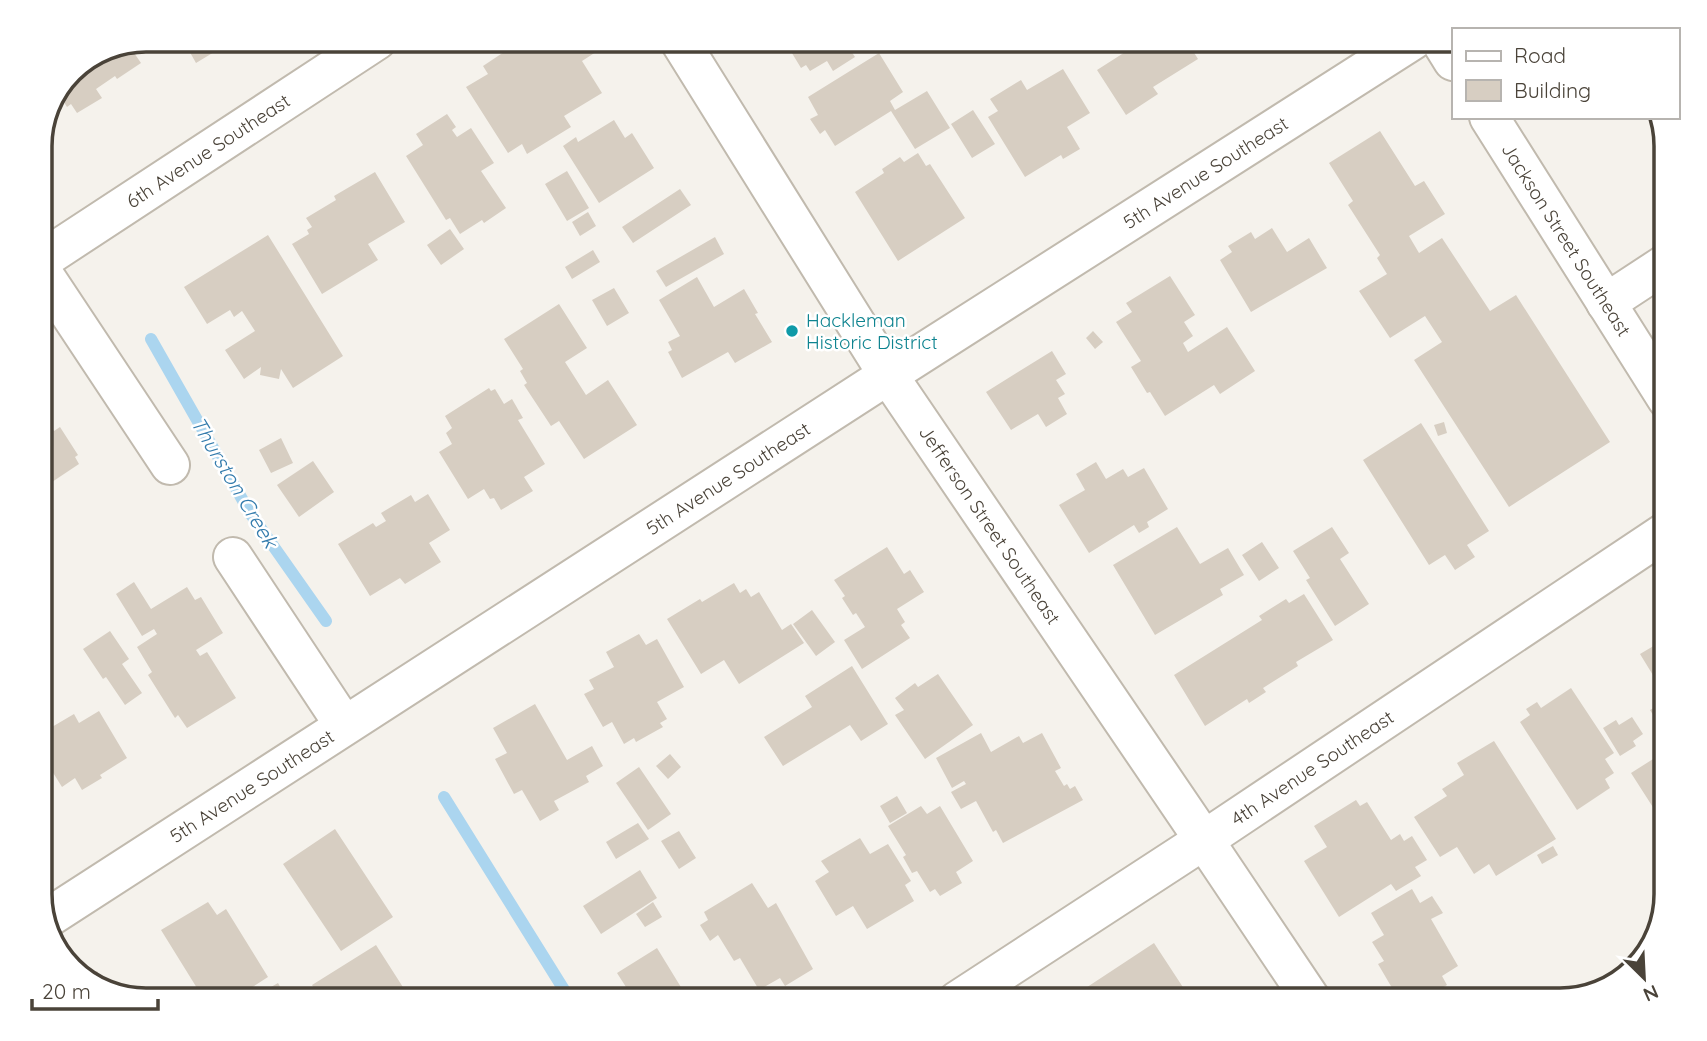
<svg xmlns="http://www.w3.org/2000/svg" width="1707" height="1041" font-family="Quicksand,sans-serif">
	<rect width="100%" height="100%" fill="#f5f2ec"/>
	<g fill="none" stroke-linecap="round" stroke-linejoin="round">
		<path stroke="#abd5ef" stroke-width="12" d="M151,339L250,513L326,621
			M444,797L571,1001"/>
	</g>
	<path fill="#d7cec2" d="M183,40H234L196,63Z
		M522,40H588L596,52L582,61L602,93L564,116L571,127L527,154L522,144L508,153L466,87L488,74L483,66Z
		M784,40H855L847,45L855,57L833,71L827,61L810,71L806,65L801,68Z
		M1144,40H1186L1198,59L1153,87L1158,94L1126,115L1097,70Z
		M130,47L141,63L117,79L115,76L96,89L102,98L77,113L71,104L67,107L60,96L72,71Z
		M879,53L903,92L890,101L895,110L927,91L950,128L915,149L891,111L835,146L825,130L820,134L810,119L818,115L808,97Z
		M1063,69L1090,113L1067,127L1080,149L1063,159L1061,155L1025,177L988,117L998,111L990,99L1021,80L1027,90Z
		M973,110L995,144L972,158L951,124Z
		M447,114L456,127L452,130L457,137L471,128L494,163L481,171L506,208L484,223L482,220L460,234L450,218L446,220L406,156L423,145L416,134Z
		M614,120L625,138L632,133L654,168L599,203L563,146L576,137L578,142Z
		M1380,131L1415,186L1424,181L1445,214L1409,236L1419,253L1442,238L1490,311L1516,295L1610,442L1509,507L1414,360L1442,342L1425,316L1390,338L1359,291L1387,274L1377,258L1380,255L1348,205L1353,201L1329,163Z
		M918,153L926,166L930,164L965,218L898,261L855,192L884,173L882,169L900,157L904,162Z
		M567,171L589,208L567,221L545,184Z
		M375,172L405,222L368,244L378,260L322,294L292,244L309,234L307,230L312,227L306,218L336,200L334,196Z
		M680,189L691,205L633,243L622,227Z
		M588,212L596,226L580,236L572,222Z
		M1272,228L1287,252L1309,238L1327,268L1251,312L1220,260L1232,252L1228,246L1251,232L1255,239Z
		M450,229L464,249L441,265L427,245Z
		M268,235L343,356L293,388L281,369L279,379L260,375L261,367L244,379L225,350L255,331L242,311L234,317L230,310L207,324L184,287Z
		M715,237L724,254L666,287L656,271Z
		M593,250L600,262L572,279L565,267Z
		M1170,276L1195,315L1184,322L1193,336L1183,343L1188,352L1227,327L1255,371L1220,394L1214,385L1165,416L1150,392L1147,393L1131,367L1141,361L1116,322L1132,312L1126,303Z
		M697,277L714,307L744,289L758,313L755,314L772,342L735,363L728,352L682,378L668,352L672,350L668,342L680,336L659,300Z
		M614,288L629,313L607,326L592,300Z
		M559,304L587,348L565,362L586,395L608,380L637,425L584,459L559,421L551,426L524,385L527,383L520,371L523,369L504,339Z
		M1093,331L1103,342L1095,349L1086,338Z
		M1052,351L1066,374L1056,380L1065,394L1058,398L1067,414L1046,427L1038,414L1011,430L986,392Z
		M489,388L491,391L495,389L504,404L512,399L523,418L518,420L545,464L524,477L533,491L501,510L494,498L490,499L484,489L468,499L439,452L452,444L446,433L452,428L445,416Z
		M40,418L48,429L51,426L54,431L60,427L78,455L75,457L79,464L40,490Z
		M1444,422L1447,433L1438,436L1434,425Z
		M1421,423L1489,531L1467,545L1475,557L1455,570L1445,555L1429,565L1363,460Z
		M281,438L293,463L271,473L259,450Z
		M313,461L334,492L299,517L277,485Z
		M1096,462L1106,479L1123,469L1128,477L1144,468L1168,509L1147,522L1149,527L1139,533L1134,525L1089,553L1059,505L1085,490L1076,474Z
		M428,494L450,530L429,543L441,562L405,584L400,578L370,596L338,544L373,523L376,527L386,521L381,513L411,495L415,502Z
		M1177,527L1200,564L1228,548L1244,575L1220,589L1223,595L1155,635L1113,565Z
		M1332,527L1349,553L1340,559L1369,604L1335,626L1306,580L1310,578L1293,551Z
		M1262,542L1279,568L1259,581L1242,555Z
		M887,547L904,574L910,570L924,592L897,609L905,622L901,625L910,638L862,669L844,640L865,627L856,613L853,615L842,598L845,596L834,580Z
		M134,582L151,609L187,587L195,600L201,597L223,633L196,650L200,656L207,652L236,698L187,728L178,715L175,718L148,675L152,672L137,647L157,634L154,629L142,636L116,594Z
		M734,583L740,593L746,589L751,597L759,592L782,630L791,624L804,643L739,684L724,660L701,674L667,619L700,599L702,602Z
		M1304,594L1333,640L1296,662L1298,666L1263,688L1266,692L1249,703L1247,699L1205,726L1174,675L1262,620L1259,616L1286,599L1289,603Z
		M812,610L835,642L816,656L793,624Z
		M110,631L129,659L122,664L142,693L125,705L106,677L103,679L83,649Z
		M639,634L646,645L657,639L684,687L657,702L667,719L660,723L663,727L636,742L634,738L624,744L612,722L603,727L584,694L594,689L589,680L614,667L606,652Z
		M1667,638V698L1640,654Z
		M852,666L888,724L861,741L850,725L783,766L764,737L812,707L805,696Z
		M938,674L973,725L925,759L895,715L904,710L895,698L915,683L918,687Z
		M1571,688L1614,753L1605,759L1614,773L1605,779L1610,788L1577,810L1520,722L1530,715L1526,709L1537,702L1541,708Z
		M1667,700V737L1650,710Z
		M535,704L567,760L592,746L603,766L586,776L589,782L554,801L559,810L540,821L522,790L514,794L495,759L507,753L493,728Z
		M99,711L127,758L100,775L102,778L82,790L75,778L62,787L47,763L50,761L40,745V734L74,714L79,723Z
		M1632,717L1643,734L1633,741L1636,746L1620,756L1603,728L1616,720L1619,725Z
		M981,733L991,752L1019,736L1023,743L1042,733L1061,768L1055,771L1064,786L1067,784L1070,789L1075,786L1083,800L1003,843L996,830L993,832L976,801L961,809L951,792L966,784L964,781L952,788L936,758Z
		M1494,741L1556,839L1496,876L1489,864L1474,874L1457,847L1440,857L1414,817L1447,796L1442,789L1464,775L1457,763Z
		M670,754L681,767L668,779L656,766Z
		M1661,754L1667,763V812L1663,807L1656,812L1631,773Z
		M639,767L671,814L648,830L616,783Z
		M897,796L907,813L890,823L880,806Z
		M1356,800L1360,806L1367,802L1391,840L1400,834L1404,841L1412,836L1427,860L1415,867L1421,876L1396,891L1391,884L1339,917L1304,861L1327,847L1314,826Z
		M921,806L927,814L940,806L973,861L956,872L962,883L940,896L935,889L930,892L917,871L912,873L903,857L906,855L888,826Z
		M638,823L649,839L616,859L606,842Z
		M335,829L393,917L341,951L283,864Z
		M679,831L696,858L679,869L661,841Z
		M860,838L870,854L888,844L911,881L905,885L914,901L867,929L853,906L836,916L815,881L829,872L821,861Z
		M1553,846L1558,855L1542,864L1537,855Z
		M640,870L657,898L601,934L583,906Z
		M752,883L768,908L776,903L813,969L785,986L780,978L759,990L740,958L734,961L718,935L710,941L700,925L708,920L704,912Z
		M1412,889L1420,903L1432,896L1443,913L1431,919L1458,966L1442,976L1447,985L1420,1001H1391L1389,997L1395,993L1378,964L1384,961L1372,942L1384,935L1371,913Z
		M208,902L217,915L226,909L268,977L231,1001H205L161,930Z
		M653,902L662,917L645,927L636,914Z
		M1657,931L1652,948L1650,951L1643,940Z
		M1154,943L1192,1001H1066Z
		M376,945L408,995L400,1001H322L312,985Z
		M657,948L687,997L695,992L701,1001H624L618,992L626,987L617,973Z
		M82,967L87,977L97,971L109,991L93,986L77,970Z
		M278,983L288,1001H261L257,995Z
		M1499,988L1507,1001H1477Z"/>
	<g fill="none" stroke-linecap="round" stroke-linejoin="round">
		<defs>
			<g id="minor">
				<path id="s1" d="M679,40L888,375L1204,840L1312,1001"/>
				<path d="M1440,40L1453,61"/>
				<path id="s2" d="M1489,117L1667,399"/>
				<path id="s3" d="M40,261L377,40"/>
				<path d="M40,269L170,465"/>
				<path d="M1606,303L1667,263"/>
				<path d="M233,557L344,725"/>
				<path id="s4" d="M46,919L888,375L1413,40"/>
				<path id="s5" d="M957,1001L1204,840L1667,531"/>
			</g>
		</defs>
		<use href="#minor" stroke="#c1baae" stroke-width="42"/>
		<use href="#minor" stroke="#fff" stroke-width="38"/>
	</g>
	<circle fill="#0f9aa8" stroke="#fff" stroke-width="2.5" cx="792" cy="331" r="7"/>
	<g text-anchor="middle" dominant-baseline="central" stroke-width="5" stroke-linejoin="round" paint-order="stroke">
		<g font-size="19" fill="#4a4339" stroke="#fff">
			<text stroke="none"><textPath href="#s3" startOffset="201">6th Avenue Southeast</textPath></text>
			<text stroke="none"><textPath href="#s4" startOffset="1379">5th Avenue Southeast</textPath></text>
			<text stroke="none"><textPath href="#s2" startOffset="145">Jackson Street Southeast</textPath></text>
			<text stroke="none"><textPath href="#s4" startOffset="812">5th Avenue Southeast</textPath></text>
			<text stroke="none"><textPath href="#s1" startOffset="576">Jefferson Street Southeast</textPath></text>
			<text stroke="none"><textPath href="#s5" startOffset="425">4th Avenue Southeast</textPath></text>
			<text stroke="none"><textPath href="#s4" startOffset="245">5th Avenue Southeast</textPath></text>
		</g>
		<g font-size="19" fill="#0d838f" stroke="#fff" text-anchor="start">
			<text x="806" y="320">Hackleman<tspan x="806" dy="22">Historic District</tspan></text>
		</g>
		<g font-size="21" font-style="italic" fill="#337bac" stroke="#fff">
			<text transform="translate(235 482) rotate(59)">Thurston Creek</text>
		</g>
	</g>
	<path d="M0 0H1707V1041H0ZM146 52H1560A94 94 0 0 1 1654 146V894A94 94 0 0 1 1560 988H146A94 94 0 0 1 52 894V146A94 94 0 0 1 146 52Z" fill="#fff" fill-rule="evenodd"/>
	<path fill="none" stroke="#4a4339" stroke-width="3.5" d="M146 52H1560A94 94 0 0 1 1654 146V894A94 94 0 0 1 1560 988H146A94 94 0 0 1 52 894V146A94 94 0 0 1 146 52Z"/>
	<rect x="1452" y="28" width="228" height="91" fill="#ffffff" stroke="#b7b4b0" stroke-width="2"/>
	<rect x="1466" y="51" width="35" height="10" fill="#ffffff" stroke="#b7b4b0" stroke-width="2"/>
	<text x="1514" y="63" font-size="21" fill="#4a4339">Road</text>
	<rect x="1466" y="80" width="35" height="21" fill="#d7cec2" stroke="#b7b4b0" stroke-width="2"/>
	<text x="1514" y="98" font-size="21" fill="#4a4339">Building</text>
	<g transform="translate(1644 978) rotate(156)" stroke="#ffffff" stroke-width="5" paint-order="stroke">
	<path d="M0-5L12 26L0 18L-12 26Z" fill="#4a4339"/>
	<text y="-10" font-size="19" font-weight="bold" text-anchor="middle" fill="#4a4339">N</text>
	</g>
	<path d="M32 999v10h126v-10" fill="none" stroke="#4a4339" stroke-width="3.5"/>
	<text x="42" y="999" font-size="21" fill="#4a4339" stroke="#ffffff" stroke-width="5" paint-order="stroke">20 m</text>
</svg>
